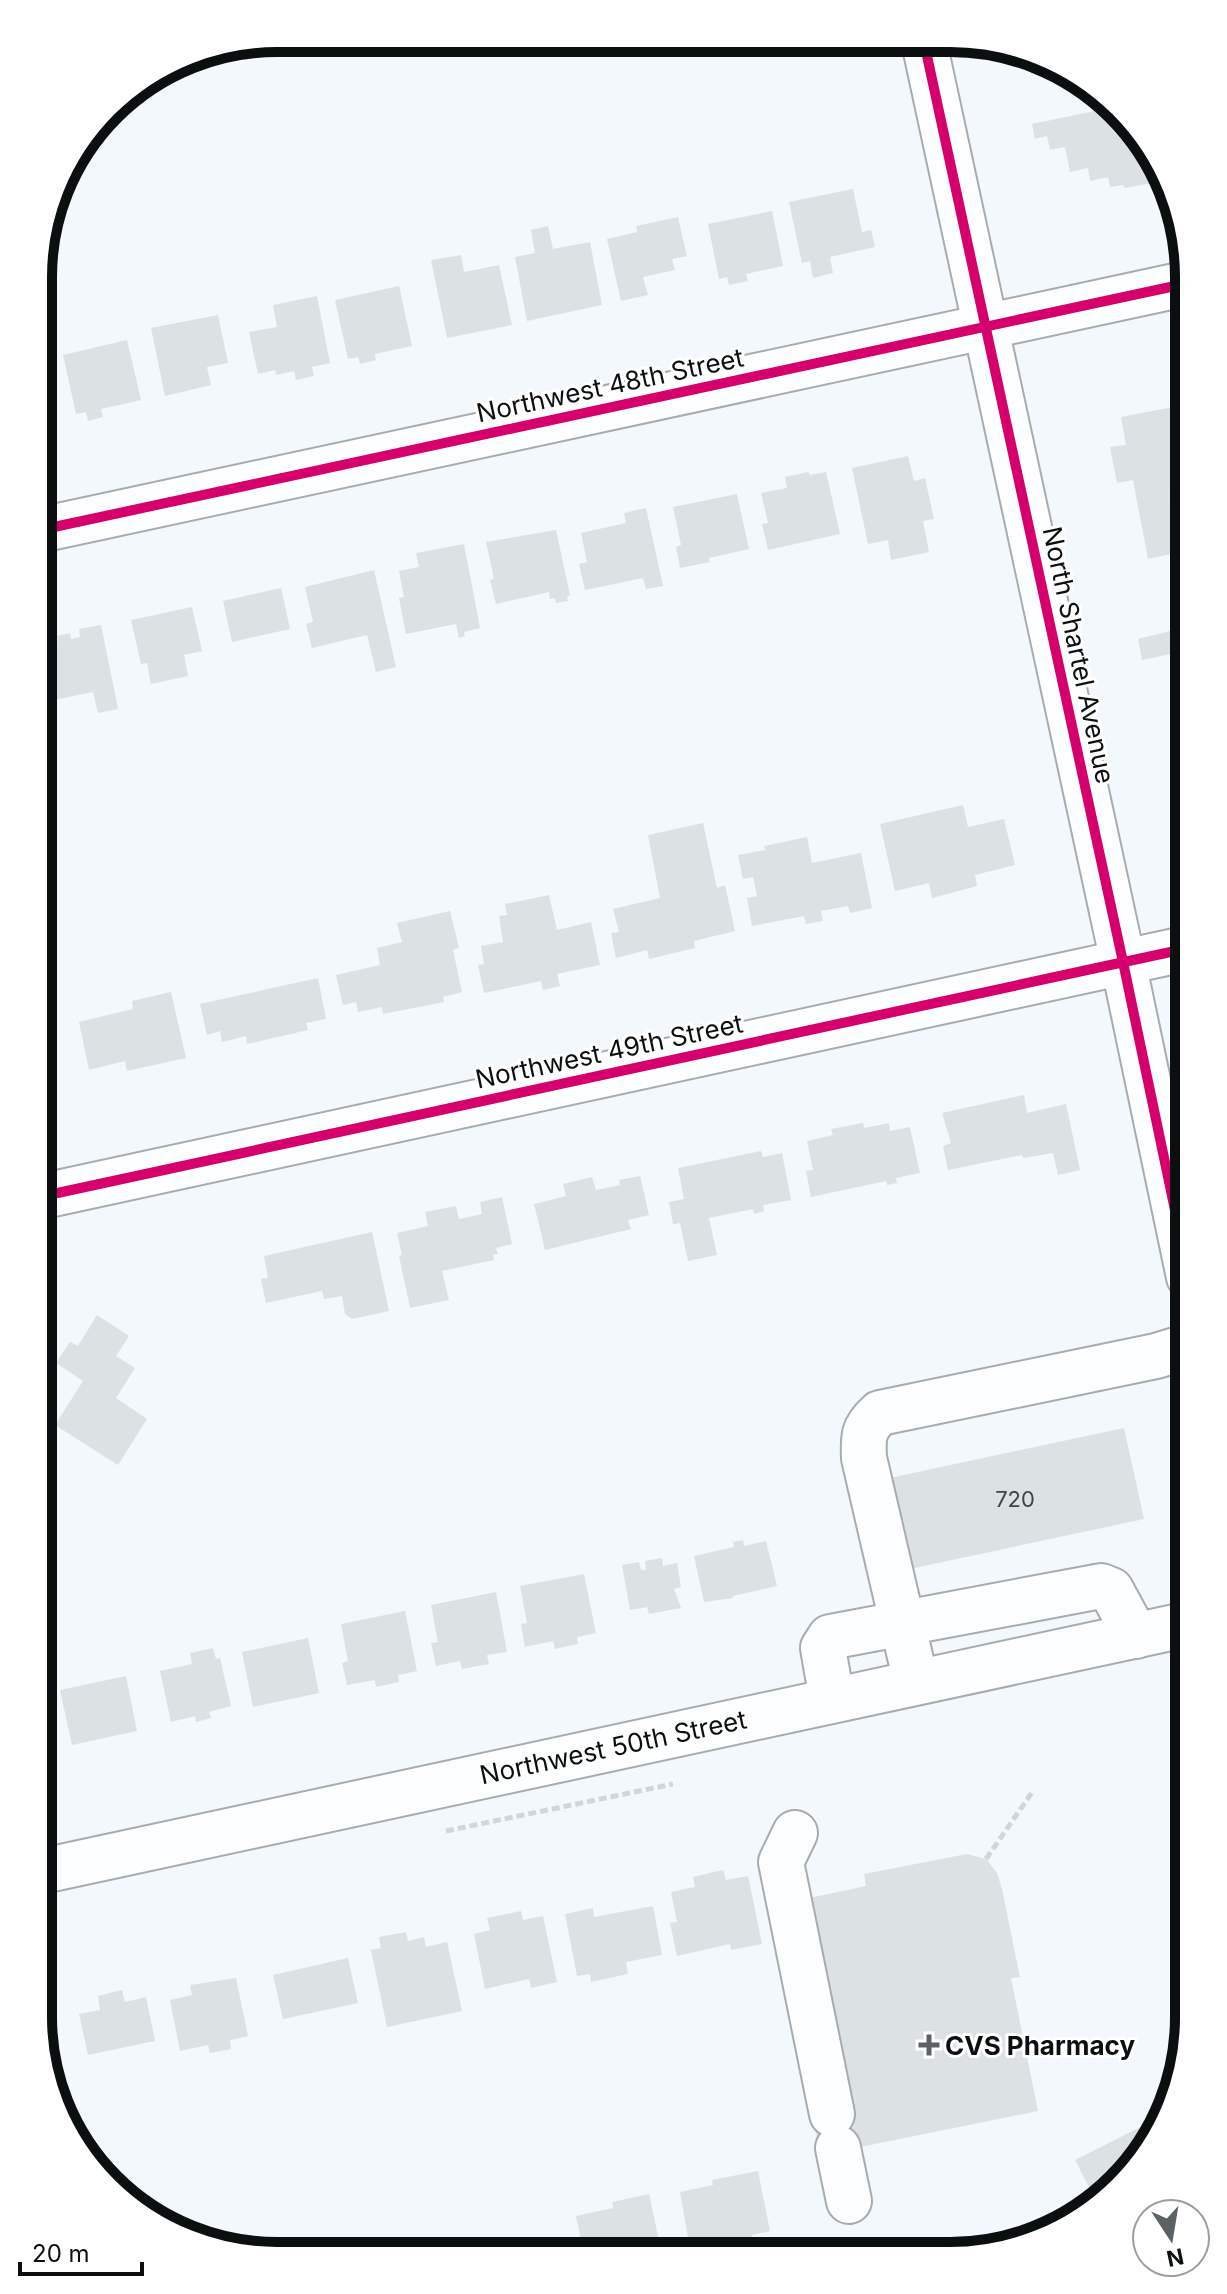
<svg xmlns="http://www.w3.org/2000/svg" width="1227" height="2294" font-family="Inter,sans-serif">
	<rect width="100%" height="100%" fill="#f2f8fc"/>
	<path fill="#dce1e4" d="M1114,107L1148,158L1153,183L1125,188L1123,185L1110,187L1108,177L1090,181L1088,168L1070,172L1065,147L1050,150L1047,136L1035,139L1032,124Z
		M853,189L862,232L871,230L875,247L830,257L833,273L813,278L810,261L802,263L789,202Z
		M772,211L783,266L746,274L748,281L729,285L727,277L719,279L708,224Z
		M678,217L687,256L672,259L675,270L643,277L648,295L621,301L607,239L637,232L636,226Z
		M548,226L553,249L590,242L602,305L527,321L515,257L535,253L531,230Z
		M461,255L464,272L499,265L512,325L447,338L431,260Z
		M399,286L412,346L375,354L376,360L360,364L358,357L348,359L335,300Z
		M317,296L330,363L312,367L314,376L296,380L294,371L276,375L275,370L258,374L249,332L277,327L273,305Z
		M218,315L228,363L207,367L211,385L165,396L151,328Z
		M127,340L141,400L101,409L103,417L88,421L86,412L76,414L63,355Z
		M40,347L57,420L40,424Z
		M1173,407L1179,437L1187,435L1189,447V491L1169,495L1174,510L1188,506L1189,550L1148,559L1133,480L1117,483L1110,447L1126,445L1121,417Z
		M908,456L914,481L925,478L934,519L923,521L929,552L891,560L888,540L868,544L852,468Z
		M808,472L810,475L826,472L840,534L768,550L762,524L768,523L761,493L787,488L785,477Z
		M737,494L749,549L709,558L710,562L680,568L676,547L681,545L673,507Z
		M646,508L663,586L646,589L643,578L585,590L579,564L587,562L581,533L626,523L624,513Z
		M556,530L570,595L567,596L568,601L556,603L555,598L550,599L549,592L496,604L490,580L494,579L486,542Z
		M464,544L480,628L464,632L465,636L459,638L456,624L406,634L399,598L404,597L399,571L419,567L416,553Z
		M374,570L396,667L376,672L367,635L312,648L306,624L313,622L305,587Z
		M281,588L290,629L232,642L223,601Z
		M192,607L202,651L184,655L188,676L151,684L147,663L141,664L131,620Z
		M101,625L118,709L98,713L93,692L39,703L40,644L58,641L57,636L70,633L71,639L80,637L79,629Z
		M1170,631L1175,653L1142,660L1138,639Z
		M1189,770V816L1187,817L1178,773Z
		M963,805L968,827L1004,819L1015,865L975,875L977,886L932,898L929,883L895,891L880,824Z
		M703,823L717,888L725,885L735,931L694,941L695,948L649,959L647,950L616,958L611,933L619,932L613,909L660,898L648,835Z
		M807,837L812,863L861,853L872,908L850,913L848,906L821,911L823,921L806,924L804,916L752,926L747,898L757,896L753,877L743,879L738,855L765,850L764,846Z
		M549,895L557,930L591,922L600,965L557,974L560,986L543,990L541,981L484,993L478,965L484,964L481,946L503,942L499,916L507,915L505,904Z
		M450,911L459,948L453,950L462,992L443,997L444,1002L383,1014L382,1007L358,1012L356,1002L343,1005L336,975L380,965L377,948L402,942L397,923Z
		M318,978L326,1019L306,1023L308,1030L247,1044L246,1036L222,1042L220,1031L207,1035L200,1004Z
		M171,992L186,1058L127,1071L125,1061L89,1070L79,1022L133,1009L132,1001Z
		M39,1046L49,1089L39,1091Z
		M1024,1095L1027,1113L1066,1104L1080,1170L1058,1175L1053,1153L1023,1158L1022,1155L948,1170L943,1146L951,1143L942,1113Z
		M863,1123L864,1128L889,1123L890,1131L910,1127L920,1173L896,1178L897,1183L887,1185L886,1181L811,1197L806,1171L813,1170L807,1141L833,1135L831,1129Z
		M761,1151L763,1157L782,1153L791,1200L763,1205L764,1211L754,1214L753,1209L709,1218L717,1255L688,1261L680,1223L673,1224L669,1202L684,1199L678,1168Z
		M640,1176L649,1215L628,1220L631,1229L545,1250L534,1204L566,1196L563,1184L592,1177L596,1190L620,1185L619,1180Z
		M502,1197L512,1244L496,1248L498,1254L493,1255L494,1260L442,1271L449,1300L410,1308L399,1256L402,1255L397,1233L428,1226L425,1212L456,1206L459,1219L482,1214L480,1202Z
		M372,1232L389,1311L352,1319L345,1314L342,1296L324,1299L322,1291L266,1303L261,1279L268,1278L264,1256Z
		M97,1315L129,1336L116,1356L135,1368L116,1398L147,1419L118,1465L55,1425L83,1381L56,1363L70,1342L78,1346Z
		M1124,1428L1144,1519L905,1570L885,1479Z
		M743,1540L744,1546L766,1541L777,1586L733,1596V1598L704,1602L694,1556L734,1547L733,1542Z
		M662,1558L663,1566L677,1563L681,1587L674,1589L681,1608L649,1614L647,1607L630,1610L622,1565L639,1562L641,1570H646L645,1561Z
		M584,1574L596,1633L577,1637L578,1644L555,1649L553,1641L525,1647L521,1624L527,1623L520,1586Z
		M496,1592L507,1652L487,1655L489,1664L462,1669L460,1661L436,1666L431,1643L438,1642L431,1605Z
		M405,1611L417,1671L398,1675L399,1682L376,1687L375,1680L347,1685L342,1663L348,1661L341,1624Z
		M308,1638L319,1693L253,1707L242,1652Z
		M213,1648L216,1659L220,1658L231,1706L209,1712L211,1718L196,1722L195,1716L171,1722L160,1671L192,1664L190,1653Z
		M126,1676L137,1731L72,1745L60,1690Z
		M967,1854L986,1859L997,1873L1002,1889L1020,1977L1011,1978L1038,2111L821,2155L813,2120L800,1900L866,1886L864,1874Z
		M723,1870L726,1880L748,1876L762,1944L731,1950L730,1944L677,1956L670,1923L677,1922L671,1892L695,1887L693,1877Z
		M653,1906L662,1955L626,1962L628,1974L591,1982L590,1974L577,1976L565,1914L593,1908L594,1917Z
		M521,1911L523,1920L543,1916L557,1982L531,1988L529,1979L485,1989L474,1934L490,1930L487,1918Z
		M406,1932L408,1941L424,1937L426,1947L447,1942L462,2011L387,2027L371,1950L381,1948L379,1937Z
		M348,1958L358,2003L283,2019L273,1975Z
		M236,1978L248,2036L230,2040L231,2049L210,2053L208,2045L180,2051L170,2000L192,1995L190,1985Z
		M122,1990L125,2002L146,1997L155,2041L88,2055L79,2014L100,2010L98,1996Z
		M1168,2113L1139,2163L1097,2203L1075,2160Z
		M758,2171L770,2231L752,2235L756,2250L729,2255H700L699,2248L690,2249L680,2192L713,2185L712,2180Z
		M649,2194L662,2255H584L576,2216L613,2208L612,2202Z
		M442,2242L445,2254H393V2253Z
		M547,2243L550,2255H474L511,2245L513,2251Z"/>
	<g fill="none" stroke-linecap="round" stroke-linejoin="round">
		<defs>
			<path id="minor" d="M924,42L1123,962L1189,1277
				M40,530L1189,283
				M39,1197L1189,948
				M916,1682L864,1458C863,1436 863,1428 880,1413L1156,1356L1189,1346
				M832,1700L823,1648L830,1637L1101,1586L1111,1590L1136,1636
				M795,1833L781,1862L832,2114
				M838,2148L849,2201"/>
			<path id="major" d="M38,1872L1189,1624"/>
		</defs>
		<use href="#minor" stroke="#a7acae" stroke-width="48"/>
		<use href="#major" stroke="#a7acae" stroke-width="48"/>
		<path stroke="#d3d5d7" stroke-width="5" stroke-dasharray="8 4" stroke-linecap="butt" d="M446,1831L673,1784
			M986,1859L1033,1791"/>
		<use href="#minor" stroke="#fdfeff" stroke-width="44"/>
		<use href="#major" stroke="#fdfeff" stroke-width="44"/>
		<defs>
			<path id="cycleway" d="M924,42L1123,962L1189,1277
				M40,530L1189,283
				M39,1197L1189,948"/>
		</defs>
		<use href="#cycleway" stroke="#fff" stroke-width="15"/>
		<use href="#cycleway" stroke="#d6006c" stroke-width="10"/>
	</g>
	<path fill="#5c6163" stroke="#fff" stroke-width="3" d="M925 2033h8v8h8v8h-8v8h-8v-8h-8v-8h8z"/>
	<g text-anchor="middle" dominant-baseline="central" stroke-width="6" stroke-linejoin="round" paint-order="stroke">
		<g font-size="22" fill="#404446">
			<text x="1015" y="1499">720</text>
		</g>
		<g font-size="26" fill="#0b0f10" stroke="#fff">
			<text transform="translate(610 385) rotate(-12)">Northwest 48th Street</text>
			<text transform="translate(1079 655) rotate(78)">North Shartel Avenue</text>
			<text transform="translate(609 1051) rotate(-12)">Northwest 49th Street</text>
			<text transform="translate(613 1747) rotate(-12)">Northwest 50th Street</text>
		</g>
		<g font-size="26" font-weight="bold" fill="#0b0f10" stroke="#fff" text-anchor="start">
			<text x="945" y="2045">CVS Pharmacy</text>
		</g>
	</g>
	<path d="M0 0H1227V2294H0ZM277 52H950A225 225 0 0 1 1175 277V2017A225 225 0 0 1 950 2242H277A225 225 0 0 1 52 2017V277A225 225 0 0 1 277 52Z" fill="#fff" fill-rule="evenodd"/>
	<path fill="none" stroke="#0b0f10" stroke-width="10" d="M277 52H950A225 225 0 0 1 1175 277V2017A225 225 0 0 1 950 2242H277A225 225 0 0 1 52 2017V277A225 225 0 0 1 277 52Z"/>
	<g transform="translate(1171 2238) rotate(168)"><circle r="38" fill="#ffffff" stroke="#9d9f9f" stroke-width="2"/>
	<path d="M0-6L14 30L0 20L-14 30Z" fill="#5c6163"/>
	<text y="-12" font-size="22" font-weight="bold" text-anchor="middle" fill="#0b0f10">N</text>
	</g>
	<path d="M20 2262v12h122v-12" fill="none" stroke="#0b0f10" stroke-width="4"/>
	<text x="32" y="2262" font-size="24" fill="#0b0f10" stroke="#ffffff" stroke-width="6" paint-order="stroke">20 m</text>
</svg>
